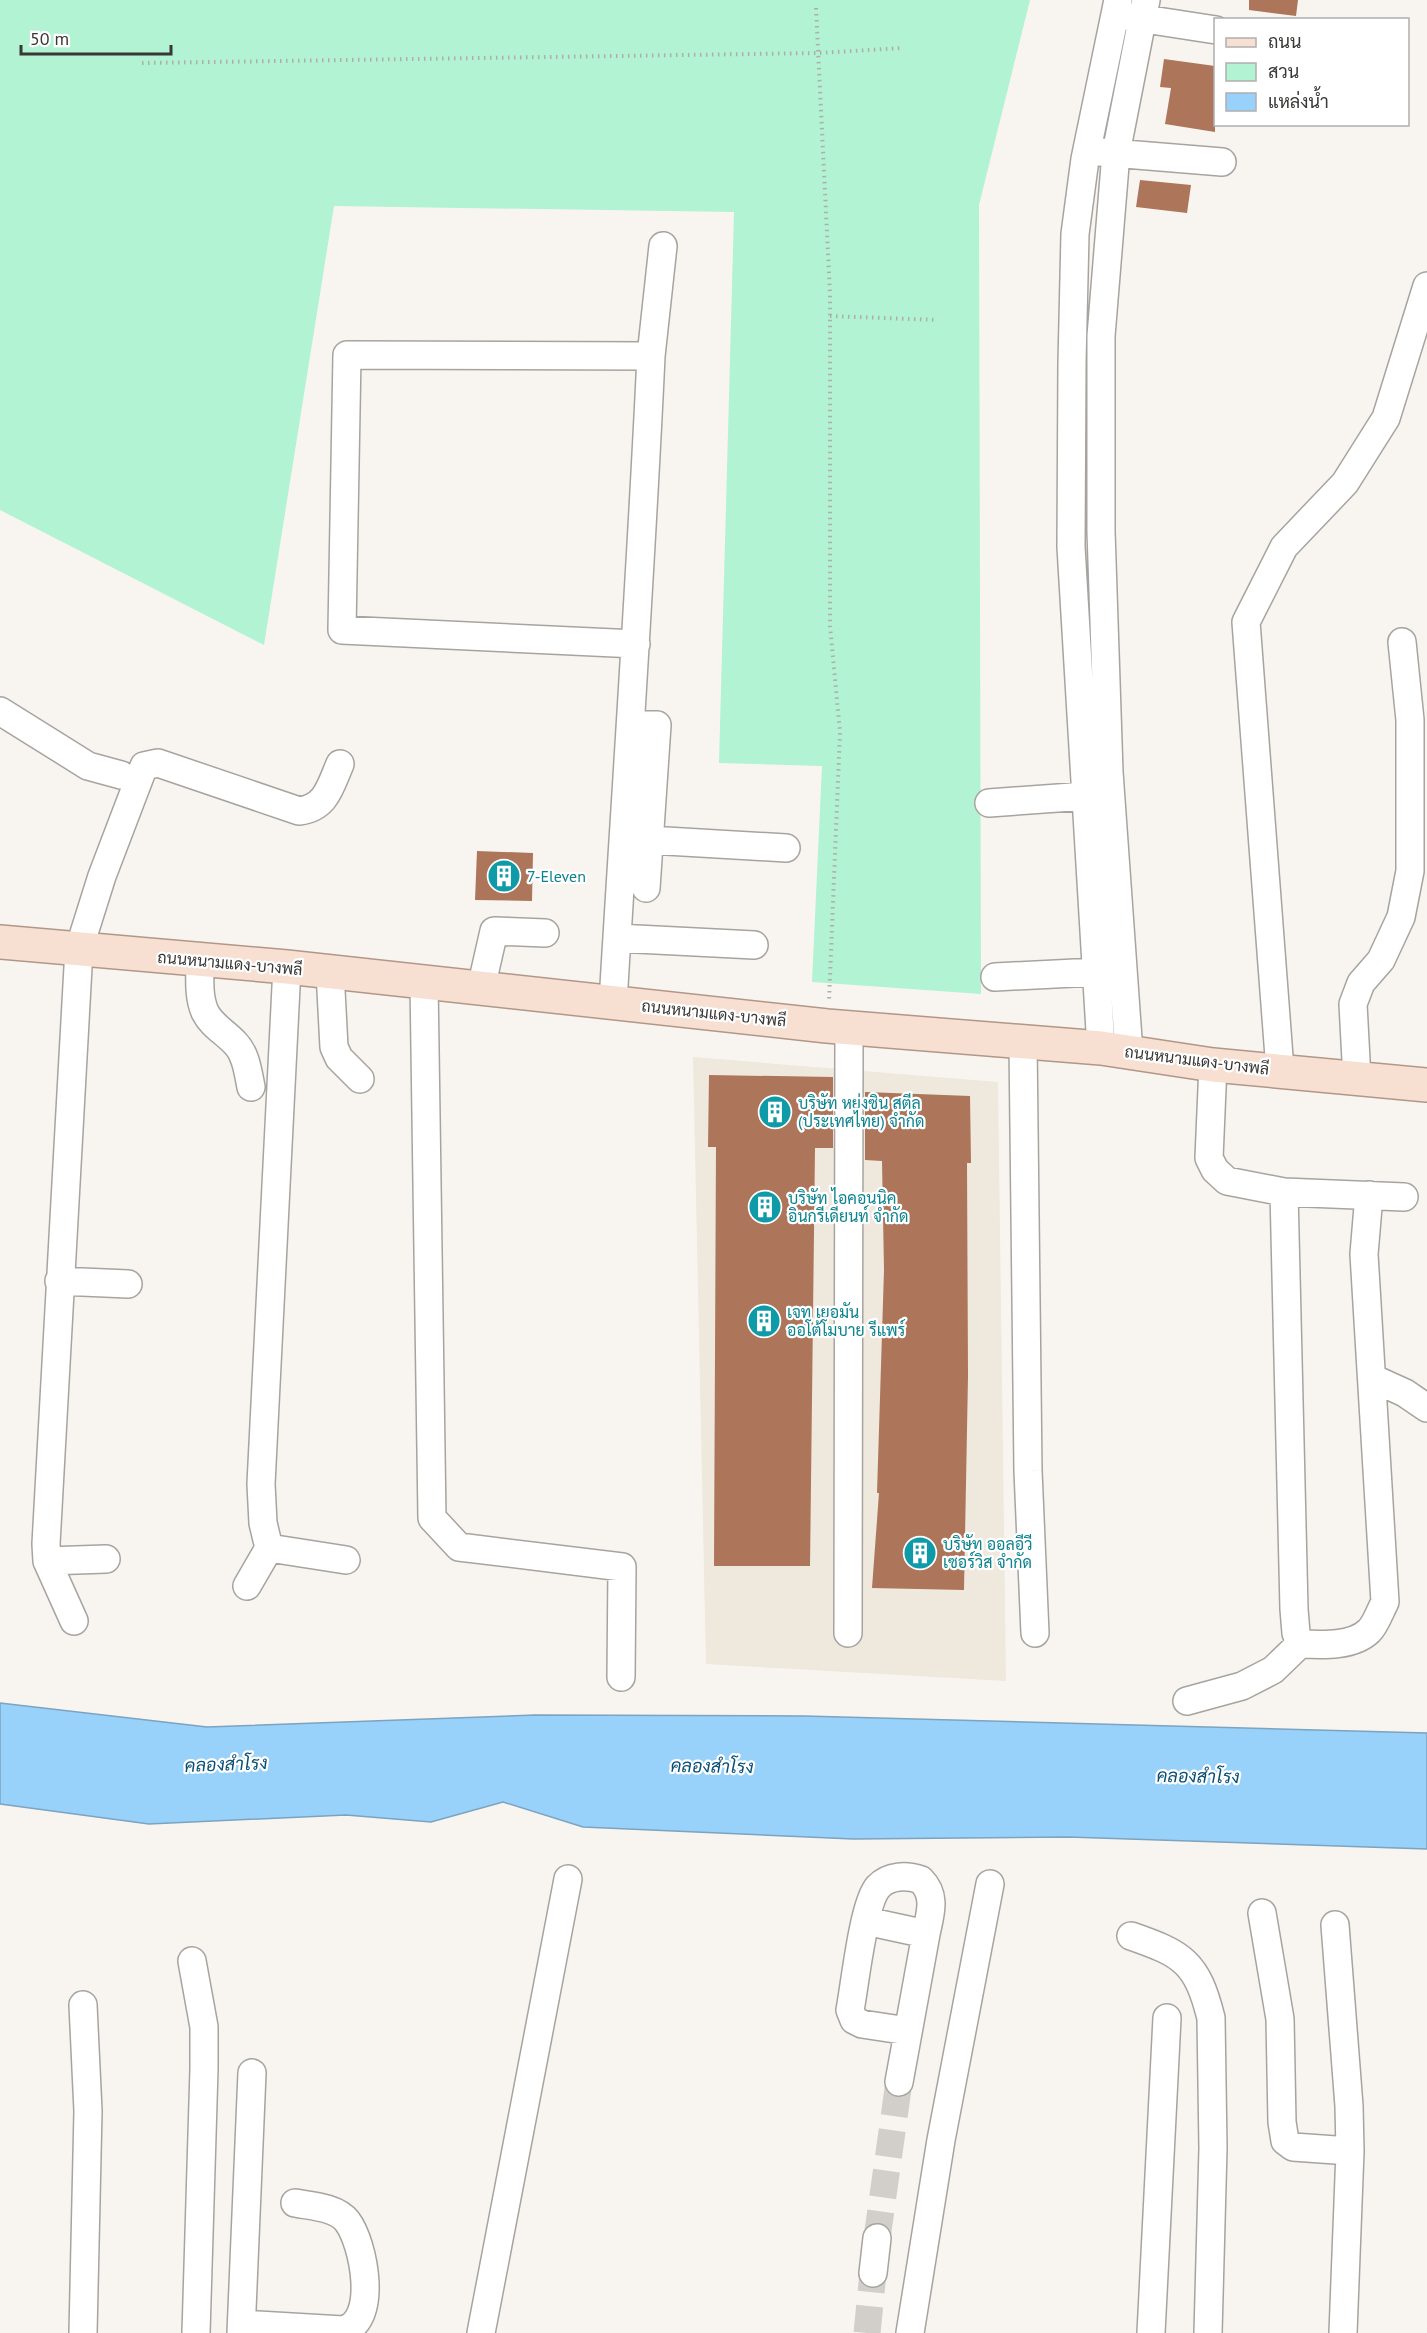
<svg xmlns="http://www.w3.org/2000/svg" width="1427" height="2333" font-family="'PT Sans',Sarabun,sans-serif">
	<rect width="100%" height="100%" fill="#f8f5f0"/>
	<path fill="#eee8dd" d="M693,1057L998,1082L1006,1681L706,1664Z"/>
	<path fill="#b1f3d2" d="M0,0H1030L979,205L981,994L812,982L822,766L719,763L734,212L334,206L264,645L0,510Z"/>
	<path fill="#98d1fa" stroke="#7ca3bf" stroke-width="1.5" d="M0,1703L207,1727L535,1715L804,1716L1427,1733V1849L1068,1837L853,1839L583,1827L503,1802L431,1822L346,1815L149,1824L0,1804Z"/>
	<path fill="#ad7559" d="M1249,0H1298L1296,16L1249,10Z
		M1164,59L1215,66V132L1165,124L1171,88L1160,87Z
		M1140,180L1191,185L1187,213L1136,207Z
		M477,851L533,853L532,901L475,900Z
		M709,1075L833,1077V1148H815L810,1566H714L716,1147H708Z
		M865,1092L970,1096L971,1163H967L968,1376L964,1590L872,1588L879,1493H877L884,1270L882,1161L865,1160Z"/>
	<g fill="none" stroke-linecap="round" stroke-linejoin="round">
		<path stroke="#d2cfcb" stroke-width="27" stroke-dasharray="27 14" stroke-linecap="butt" d="M877,2238L899,2082
			M867,2333L873,2273"/>
		<defs>
			<path id="minor" d="M1125,16L1216,30
				M1100,152L1222,162
				M651,356L663,246
				M0,711L88,766L121,775
				M631,724L657,725L646,888
				M989,803L1086,796
				M649,840L786,848
				M617,938L754,945
				M200,960C200,978 198,996 205,1012C212,1026 225,1032 235,1043C246,1054 248,1072 251,1087
				M287,967L261,1484L263,1523L269,1548L346,1560
				M330,972L334,1047L339,1058L360,1079
				M995,977L1114,971
				M424,982L432,1518L459,1547L622,1567L621,1677
				M481,988L494,931L545,933
				M613,1002C626,787 641,571 651,356L347,355L342,630L636,644
				M1023,1042L1028,1471L1035,1633
				M1101,1048L1071,547L1072,363L1075,234L1085,159L1118,0
				M1129,1053L1109,772L1101,531V336L1116,153L1146,0
				M1213,1065L1209,1158L1215,1170L1227,1181L1284,1192L1404,1197
				M1280,1070L1246,622L1284,547L1345,483L1386,418L1427,286
				M1357,1079L1353,1004L1361,983L1381,960L1401,917L1410,871V720L1402,642
				M1284,1192L1294,1609L1296,1633L1300,1644C1322,1645 1352,1647 1369,1631C1376,1624 1380,1611 1385,1602L1364,1254L1369,1195
				M59,1281L128,1284
				M1372,1378L1405,1393L1427,1408
				M47,1561L106,1559
				M247,1586L269,1548
				M74,1621L47,1561L46,1544L79,949L102,876L144,766L158,763L299,811C326,808 330,787 340,764
				M848,1633L849,1027
				M1187,1701L1242,1686L1273,1670L1300,1644
				M1262,1913L1280,2019L1282,2122L1285,2141L1293,2147L1350,2151
				M866,1921L926,1934L899,2082
				M1335,1925L1349,2106L1350,2151L1343,2333
				M1131,1936C1183,1954 1197,1962 1211,2018L1213,2148L1208,2333
				M192,1961L204,2027V2069L196,2333
				M908,2031L862,2024L854,2020L850,2010C855,1985 863,1904 878,1887C889,1875 907,1875 921,1880C937,1896 930,1914 926,1934
				M873,2273L877,2238
				M242,2324L343,2330C379,2322 364,2243 347,2221C336,2207 311,2206 295,2203
				M83,2333L88,2111L83,2005
				M241,2333L252,2073
				M481,2333L568,1879
				M910,2333L941,2140L990,1884
				M1151,2333L1167,2018"/>
			<path id="major" d="M0,942L287,967L827,1026L1101,1048L1213,1065L1427,1085"/>
		</defs>
		<use href="#minor" stroke="#a7a4a0" stroke-width="30"/>
		<use href="#major" stroke="#b19788" stroke-width="36"/>
		<path stroke="#b0aeaa" stroke-width="4" stroke-dasharray="1.5 4.5" stroke-linecap="butt" d="M816,8L830,294V626L840,732L829,1001
			M142,63L818,53L903,48
			M830,316L938,320"/>
		<use href="#minor" stroke="#fff" stroke-width="27"/>
		<use href="#major" stroke="#f7dfd2" stroke-width="33"/>
	</g>
	<defs>
		<symbol id="building-disc" viewBox="-11 -11 22 22"><circle r="9.5" fill="#0f9aa8" stroke="#fff"/><path d="M-4-6H4V6H1V3H-1V6H-4ZM-2.5-4.3h1.7v1.8h-1.7ZM.8-4.3h1.7v1.8H.8ZM-2.5-1h1.7V.8h-1.7ZM.8-1h1.7V.8H.8Z" fill="#fff"/></symbol>
	</defs>
	<g fill-rule="evenodd">
		<use href="#building-disc" x="485" y="857" width="38" height="38"/>
		<use href="#building-disc" x="756" y="1093" width="38" height="38"/>
		<use href="#building-disc" x="746" y="1188" width="38" height="38"/>
		<use href="#building-disc" x="745" y="1302" width="38" height="38"/>
		<use href="#building-disc" x="901" y="1534" width="38" height="38"/>
	</g>
	<g text-anchor="middle" dominant-baseline="central" stroke-width="4.5" stroke-linejoin="round" paint-order="stroke">
		<g font-size="16" fill="#0d838f" stroke="#fff" text-anchor="start">
			<text x="527" y="876">7-Eleven</text>
			<text x="798" y="1103">บริษัท หย่งซิน สตีล<tspan x="798" dy="18">(ประเทศไทย) จํากัด</tspan></text>
			<text x="788" y="1198">บริษัท ไอคอนนิค<tspan x="788" dy="18">อินกรีเดียนท์ จำกัด</tspan></text>
			<text x="787" y="1312">เจท เยอมัน<tspan x="787" dy="18">ออโต้โมบาย รีแพร์</tspan></text>
			<text x="943" y="1544">บริษัท ออลอีวี<tspan x="943" dy="18">เซอร์วิส จำกัด</tspan></text>
		</g>
		<g font-size="16" fill="#393836" stroke="#fff">
			<text transform="translate(230 963) rotate(5)">ถนนหนามแดง-บางพลี</text>
			<text transform="translate(714 1013) rotate(6)">ถนนหนามแดง-บางพลี</text>
			<text transform="translate(1197 1060) rotate(7)">ถนนหนามแดง-บางพลี</text>
		</g>
		<g font-size="18" font-style="italic" fill="#084e75" stroke="#fff">
			<text transform="translate(226 1764) rotate(-2)">คลองสำโรง</text>
			<text transform="translate(712 1766) rotate(1)">คลองสำโรง</text>
			<text transform="translate(1198 1776) rotate(1)">คลองสำโรง</text>
		</g>
	</g>
	<rect x="1214" y="18" width="195" height="108" fill="#ffffff" stroke="#b0afaf" stroke-width="1.5"/>
	<rect x="1226" y="38" width="30" height="9" fill="#f7dfd2" stroke="#b0afaf" stroke-width="1.5"/>
	<text x="1268" y="48" font-size="18" fill="#393836">ถนน</text>
	<rect x="1226" y="63" width="30" height="18" fill="#b1f3d2" stroke="#b0afaf" stroke-width="1.5"/>
	<text x="1268" y="78" font-size="18" fill="#393836">สวน</text>
	<rect x="1226" y="93" width="30" height="18" fill="#98d1fa" stroke="#b0afaf" stroke-width="1.5"/>
	<text x="1268" y="108" font-size="18" fill="#393836">แหล่งน้ำ</text>
	<path d="M21 45v9h150v-9" fill="none" stroke="#393836" stroke-width="3"/>
	<text x="30" y="45" font-size="18" fill="#393836" stroke="#ffffff" stroke-width="4.5" paint-order="stroke">50 m</text>
</svg>
